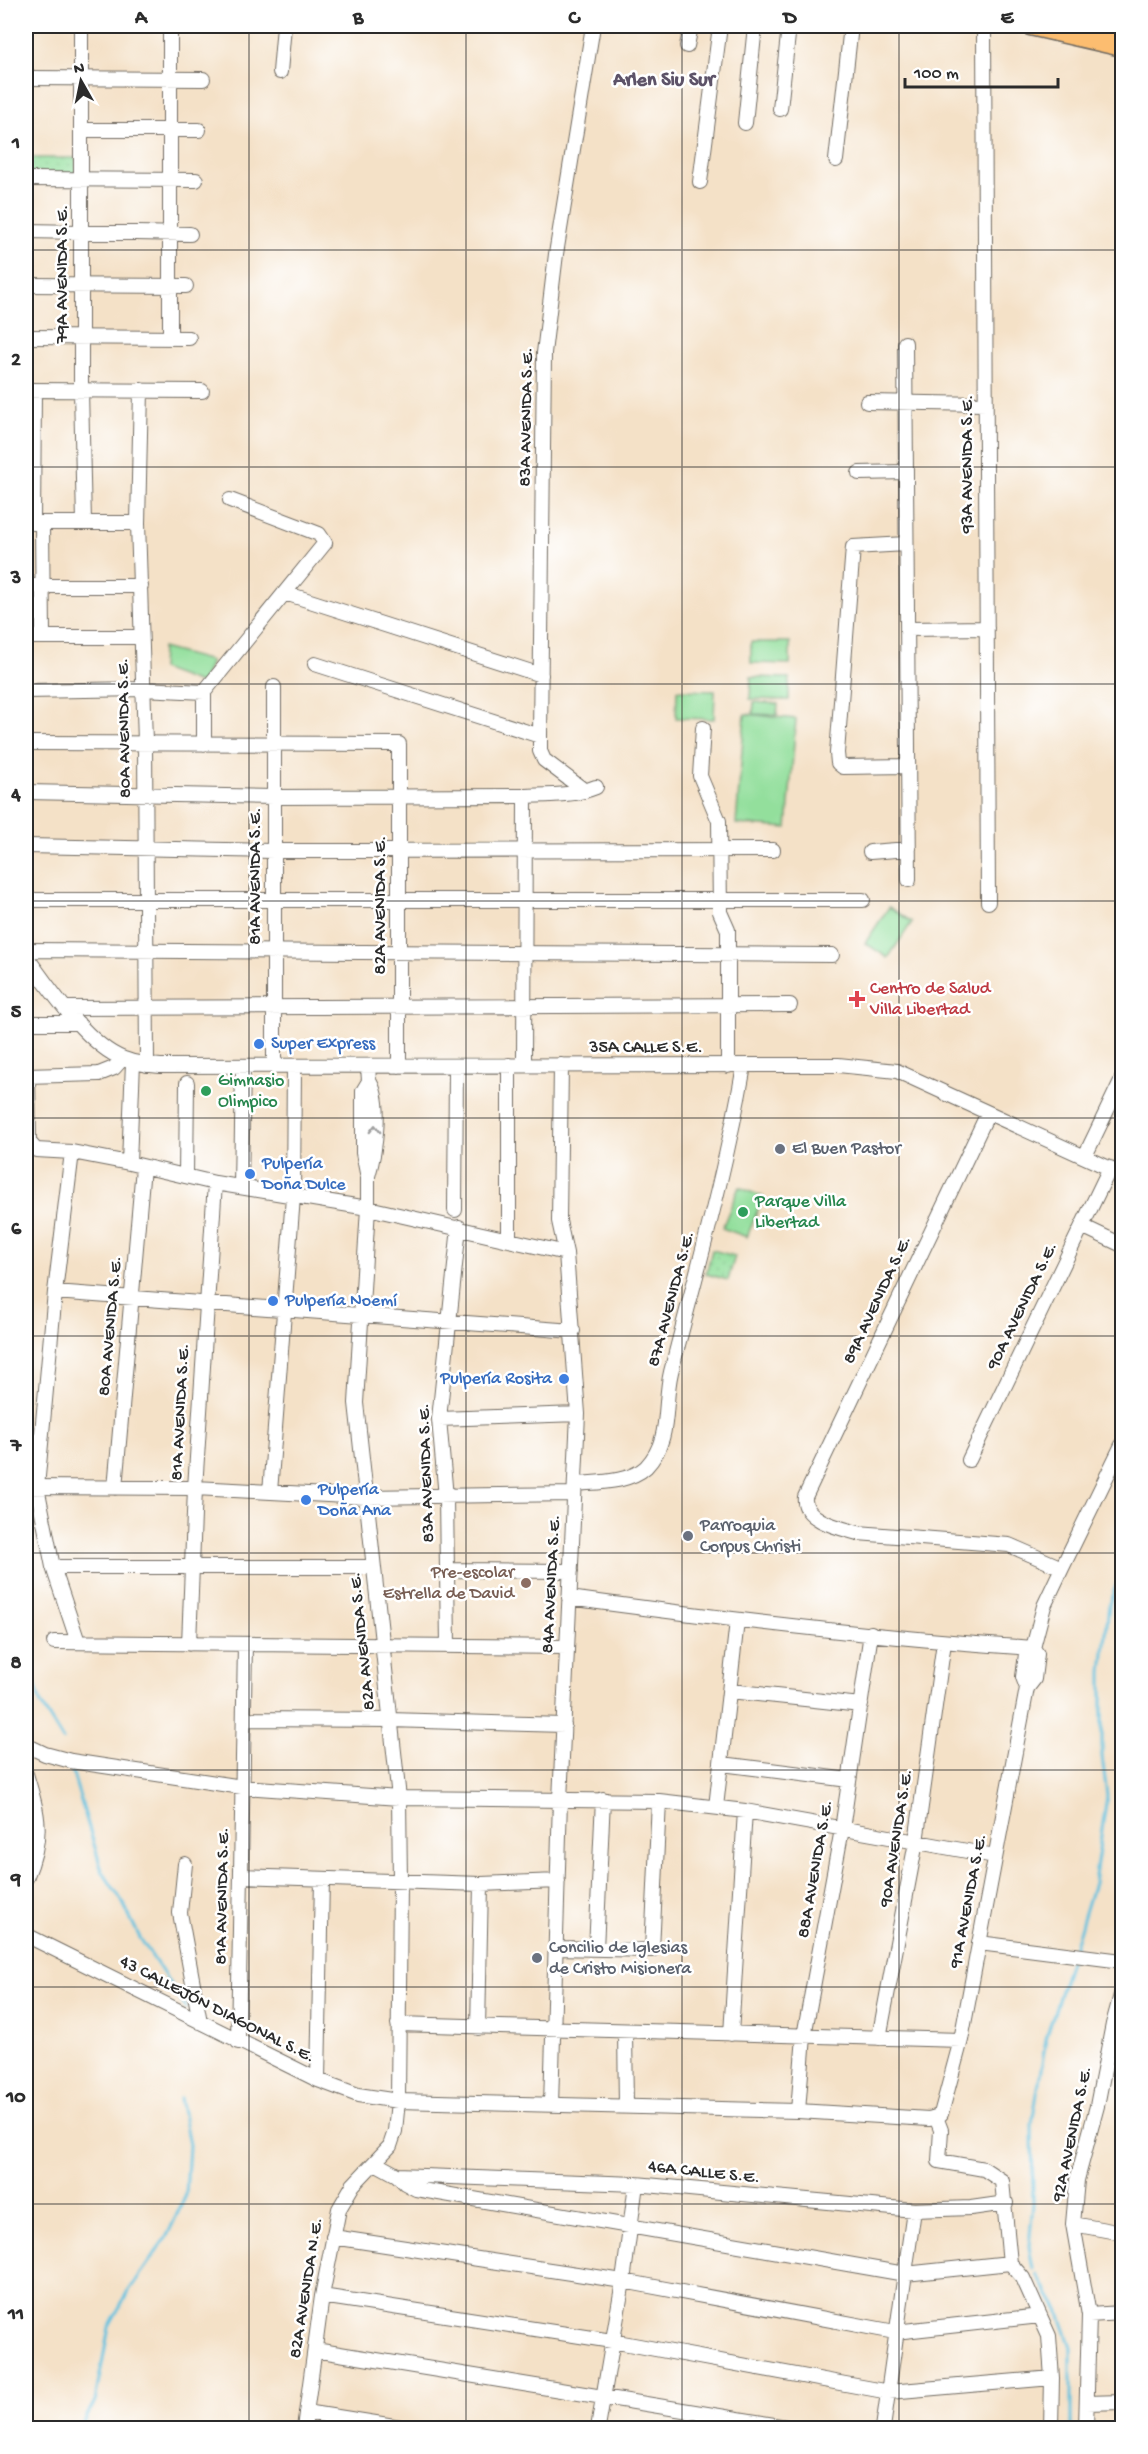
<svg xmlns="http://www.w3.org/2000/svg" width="1148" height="2454" font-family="'Gochi Hand',sans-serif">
	<defs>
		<pattern id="park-dots" width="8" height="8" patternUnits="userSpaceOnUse" patternTransform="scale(1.5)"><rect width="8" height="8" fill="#93df9c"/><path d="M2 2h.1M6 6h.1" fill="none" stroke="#7fc087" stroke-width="1.8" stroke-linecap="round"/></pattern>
	</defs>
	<rect width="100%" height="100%" fill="#fff"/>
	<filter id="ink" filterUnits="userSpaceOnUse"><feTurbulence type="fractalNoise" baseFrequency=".0167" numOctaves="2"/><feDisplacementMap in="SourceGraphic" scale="12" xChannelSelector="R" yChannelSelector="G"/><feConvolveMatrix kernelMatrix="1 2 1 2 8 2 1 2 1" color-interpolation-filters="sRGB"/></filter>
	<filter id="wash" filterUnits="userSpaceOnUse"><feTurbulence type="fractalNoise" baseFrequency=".008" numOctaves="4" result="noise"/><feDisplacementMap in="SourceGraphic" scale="24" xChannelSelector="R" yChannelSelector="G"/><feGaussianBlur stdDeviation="1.35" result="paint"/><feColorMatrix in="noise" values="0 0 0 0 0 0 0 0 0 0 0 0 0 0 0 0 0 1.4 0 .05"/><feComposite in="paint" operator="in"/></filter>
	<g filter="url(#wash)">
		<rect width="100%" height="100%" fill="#f4e1c7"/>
		<path fill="url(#park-dots)" stroke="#5f8564" stroke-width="1.5" d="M26,158H76V173H26Z
			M712,1250L735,1256L728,1280L706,1274Z"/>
		<path fill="#93df9c" stroke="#5f8564" stroke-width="1.5" d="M751,642H790V664L751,663Z
			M162,648L211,661L202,684L161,669Z
			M751,677L789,678V700L750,699Z
			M677,690L715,691L714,719L676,718Z
			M754,702L778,704L777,715L753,714Z
			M745,714L796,719L787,828L736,824Z
			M889,907L912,922L888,958L865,943Z
			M739,1187L763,1197L747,1237L722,1228Z"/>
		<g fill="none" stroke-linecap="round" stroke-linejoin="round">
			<path stroke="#61c1df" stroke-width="3" d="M26,1655L41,1704L63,1740
				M72,1771L102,1871L122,1901L140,1938L186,2008
				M1073,1952L1094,1883L1107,1796L1102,1756V1672L1109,1604L1122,1571
				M1033,2269L1029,2246L1033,2204L1032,2124L1046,2039L1071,1958
				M1037,2275L1058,2310L1071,2347V2428
				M81,2428L95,2401L109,2327L130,2289L166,2238L186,2195L189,2145L180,2098"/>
		</g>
	</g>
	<g filter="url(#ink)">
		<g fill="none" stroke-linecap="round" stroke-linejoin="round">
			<defs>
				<path id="minor" d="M81,26V390L84,523
					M984,26L988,902
					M687,46L691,26
					M280,72L284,26
					M26,78L203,79
					M780,109L789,26
					M745,123L755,26
					M81,130H199
					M836,160L851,26
					M26,179L196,180
					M700,182L720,26
					M26,231L190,234
					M26,285L186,286
					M26,337L189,338
					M170,338V26
					M905,343L909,880
					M26,390L202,391
					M141,390L138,523L145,742L147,1065
					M867,402L986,404
					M859,473L906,472
					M33,523L34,390
					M35,523H138
					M42,523L43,637
					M906,544L853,547L837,753L838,763L843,767L908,766
					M26,586H141
					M285,593L541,675
					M907,629L987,628
					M26,637H141
					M315,664L540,736
					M26,691L143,689L204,692L325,543L319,534L230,500
					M703,728L700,776L719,821L720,912L728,930V1066
					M26,743L399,744V1066
					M204,744V692
					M585,791L544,760L540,751V736L544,353L556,254L593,26
					M26,792L274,797L525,796C549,795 574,796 596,787
					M26,846L274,851L773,850
					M870,852L909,849
					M26,900H863
					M26,950L832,955
					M26,956C49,988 88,1046 124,1059C136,1064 149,1065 161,1066L838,1065L897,1071L1122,1174
					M66,1008L790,1005
					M26,1023H78
					M524,1065L525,796
					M274,1066V687
					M26,1076L99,1074L114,1068L122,1059
					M28,1077L29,1142L36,1150L72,1152L129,1163L215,1183L368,1208L566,1253
					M988,1113L805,1497C802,1520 840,1528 858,1533L1009,1545L1062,1568
					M72,1152L55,1292L37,1487L53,1567L78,1642
					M1085,1156L1122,1079
					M129,1163L133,1062
					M186,1176L187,1083
					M368,1176C375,1153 383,1101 369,1081
					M241,1187L243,1066
					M455,1210L456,1067
					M1082,1226L1122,1245
					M509,1240V1065
					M55,1292L573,1331
					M439,1419L578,1414
					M969,1460L1110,1168
					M576,1484C597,1482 629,1483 646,1467C672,1440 663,1405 671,1372C697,1270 726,1170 744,1066
					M26,1487L195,1488L365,1497L574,1494
					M115,1488L143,1167
					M270,1492L293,1197L294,1066
					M53,1567H373
					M448,1570L571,1571
					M569,1598C723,1619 878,1638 1033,1648
					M54,1642L567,1647
					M189,1644L195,1488L215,1183
					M448,1646L446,1497L439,1419L459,1227
					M1027,1688L1023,1677L1026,1654L1033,1648L1044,1606L1062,1568L1122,1445
					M730,1691L861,1705
					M244,1719L390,1720L564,1725
					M26,1745L45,1754L71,1761L242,1787L399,1798L659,1801L745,1811L995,1856
					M722,1764L849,1780
					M26,1774C39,1816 44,1836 26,1878
					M716,1807L737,1621
					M185,1864L180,1913L200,2022
					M241,1876L481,1884L558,1881
					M26,1935L318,2080L358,2095L398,2101L798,2111L929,2119L936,2117
					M979,1943L1122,1961
					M556,1948L652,1950L659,1801
					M596,1949L603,1799
					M398,2024L961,2040
					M478,2028L481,1884
					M625,2031L626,2106
					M731,2034L745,1811
					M879,2038L916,1842L944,1642
					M238,2042L245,1644
					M318,2080L322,1879
					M551,2105L560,1800L578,1414L566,1253L559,1221L561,1065
					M798,2111L804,2036L842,1829L871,1633
					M936,2117L941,2114L961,2040L1027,1688L1034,1679L1037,1654L1033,1648
					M936,2117L941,2130L939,2161L984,2169L1002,2181L1010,2263L1023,2278L1049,2336L1052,2378L1051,2428
					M375,2163L397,2175L405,2183L416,2189L905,2274L1010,2263
					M397,2175L636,2184L914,2210L971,2208L1006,2203
					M1073,2224L1122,2233
					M333,2237L623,2281L895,2332L1040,2316
					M322,2296L612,2341L889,2392L1052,2378
					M1089,2315L1122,2313
					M315,2350L793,2428
					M1087,2403L1122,2402
					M306,2412L407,2428
					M304,2428L322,2296L339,2209L353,2185L390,2146L395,2131L398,2101L400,1882L399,1798L356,1403L368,1208V1178L363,1153V1091L369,1081L368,1066
					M598,2428L623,2281L636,2184
					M883,2428L914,2210
					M1086,2428L1089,2315L1073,2224L1077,2180L1097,2106L1113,2024L1122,1991"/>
				<path id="major" d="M1030,26L1122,47
					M1088,26L1122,33"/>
			</defs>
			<use href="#minor" stroke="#716b62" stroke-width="16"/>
			<use href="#major" stroke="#716b62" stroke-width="21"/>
			<use href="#minor" stroke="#fff" stroke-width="14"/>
			<use href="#major" stroke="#fcbd6f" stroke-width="18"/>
		</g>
		<defs><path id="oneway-chevron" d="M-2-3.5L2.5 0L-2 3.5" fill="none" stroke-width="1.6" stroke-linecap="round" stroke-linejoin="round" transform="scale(1.5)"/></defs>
		<use stroke="#a0a0a0" href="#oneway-chevron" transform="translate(375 1129) rotate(-90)"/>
	</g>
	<path fill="none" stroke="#2b2b2b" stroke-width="1.5" stroke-opacity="0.55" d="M249,26V2428M466,26V2428M682,26V2428M899,26V2428M26,250H1122M26,467H1122M26,684H1122M26,901H1122M26,1118H1122M26,1336H1122M26,1553H1122M26,1770H1122M26,1987H1122M26,2204H1122"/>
	<path fill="#e0444e" stroke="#fff" stroke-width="2" d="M854 990h6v6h6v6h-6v6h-6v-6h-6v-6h6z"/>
	<g fill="#3f7fe0" stroke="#fff" stroke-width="2">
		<circle cx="259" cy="1044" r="6"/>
		<circle cx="250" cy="1174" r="6"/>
		<circle cx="273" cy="1301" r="6"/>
		<circle cx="564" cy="1379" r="6"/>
		<circle cx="306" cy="1500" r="6"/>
	</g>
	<g fill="#2e9e5b" stroke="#fff" stroke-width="2">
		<circle cx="206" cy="1091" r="6"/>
		<circle cx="743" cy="1212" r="6"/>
	</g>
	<g fill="#6b7280" stroke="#fff" stroke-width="2">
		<circle cx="780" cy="1149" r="6"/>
		<circle cx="688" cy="1536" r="6"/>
		<circle cx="537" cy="1958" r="6"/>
	</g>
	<circle fill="#8d6e63" stroke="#fff" stroke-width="2" cx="526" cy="1583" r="6"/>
	<g text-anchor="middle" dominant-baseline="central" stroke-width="5" stroke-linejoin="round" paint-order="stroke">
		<g font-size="18" fill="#2b2b2b" stroke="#fff">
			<text transform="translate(63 274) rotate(-90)">79A AVENIDA S.E.</text>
			<text transform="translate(527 417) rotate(-89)">83A AVENIDA S.E.</text>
			<text transform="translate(968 464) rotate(-90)">93A AVENIDA S.E.</text>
			<text transform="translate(125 728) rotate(-91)">80A AVENIDA S.E.</text>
			<text transform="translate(256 876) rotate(-90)">81A AVENIDA S.E.</text>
			<text transform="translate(381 905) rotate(-90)">82A AVENIDA S.E.</text>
			<text x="646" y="1048">35A CALLE S.E.</text>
			<text transform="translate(672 1299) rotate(-75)">87A AVENIDA S.E.</text>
			<text transform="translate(878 1300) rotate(-65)">89A AVENIDA S.E.</text>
			<text transform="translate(1023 1306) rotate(-64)">90A AVENIDA S.E.</text>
			<text transform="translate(111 1326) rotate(-85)">80A AVENIDA S.E.</text>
			<text transform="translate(181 1412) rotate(-87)">81A AVENIDA S.E.</text>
			<text transform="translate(427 1473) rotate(-92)">83A AVENIDA S.E.</text>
			<text transform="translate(552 1584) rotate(-87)">84A AVENIDA S.E.</text>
			<text transform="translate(363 1641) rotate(-96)">82A AVENIDA S.E.</text>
			<text transform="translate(897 1838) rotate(-81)">90A AVENIDA S.E.</text>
			<text transform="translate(816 1869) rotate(-80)">88A AVENIDA S.E.</text>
			<text transform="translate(223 1896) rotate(-89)">81A AVENIDA S.E.</text>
			<text transform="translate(969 1901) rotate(-79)">91A AVENIDA S.E.</text>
			<text transform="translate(217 2010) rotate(27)">43 CALLEJÓN DIAGONAL S.E.</text>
			<text transform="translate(1073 2134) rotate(-78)">92A AVENIDA S.E.</text>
			<text transform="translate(704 2173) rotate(6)">46A CALLE S.E.</text>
			<text transform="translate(307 2288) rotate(-81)">82A AVENIDA N.E.</text>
		</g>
		<g font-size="18" fill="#be3a42" stroke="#fff" text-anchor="start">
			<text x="870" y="989">Centro de Salud<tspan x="870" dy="21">Villa Libertad</tspan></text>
		</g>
		<g font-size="18" fill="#366cbe" stroke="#fff" text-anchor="start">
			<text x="271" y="1044">Super Express</text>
			<text x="262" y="1164">Pulpería<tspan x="262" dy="21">Doña Dulce</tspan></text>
			<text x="285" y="1301">Pulpería Noemí</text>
			<text x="552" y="1379" text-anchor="end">Pulpería Rosita</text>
			<text x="318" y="1490">Pulpería<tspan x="318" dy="21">Doña Ana</tspan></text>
		</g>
		<g font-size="18" fill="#27864d" stroke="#fff" text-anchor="start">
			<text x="218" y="1081">Gimnasio<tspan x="218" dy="21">Olimpico</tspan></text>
			<text x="755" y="1202">Parque Villa<tspan x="755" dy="21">Libertad</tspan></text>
		</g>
		<g font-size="18" fill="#5b616d" stroke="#fff" text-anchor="start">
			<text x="792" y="1149">El Buen Pastor</text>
			<text x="700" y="1526">Parroquia<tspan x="700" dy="21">Corpus Christi</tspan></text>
			<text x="549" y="1948">Concilio de Iglesias<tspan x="549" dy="21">de Cristo Misionera</tspan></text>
		</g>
		<g font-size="18" fill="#785e54" stroke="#fff" text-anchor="end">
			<text x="514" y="1573">Pre-escolar<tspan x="514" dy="21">Estrella de David</tspan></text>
		</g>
		<g font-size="20" font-weight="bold" fill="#5d5368" stroke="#fff">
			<text x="664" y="81">Arlen Siu Sur</text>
		</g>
	</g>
	<rect width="1148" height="2454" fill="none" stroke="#fff" stroke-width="66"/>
	<g transform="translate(81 81) rotate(351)" stroke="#ffffff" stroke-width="4.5" paint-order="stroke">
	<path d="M0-4.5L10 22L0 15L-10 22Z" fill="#2b2b2b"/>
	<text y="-9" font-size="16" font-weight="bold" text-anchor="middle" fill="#2b2b2b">N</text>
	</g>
	<path d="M905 78v9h153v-9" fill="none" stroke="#2b2b2b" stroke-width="3"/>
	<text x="914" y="78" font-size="18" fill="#2b2b2b" stroke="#ffffff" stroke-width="4.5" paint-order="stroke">100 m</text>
	<rect x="33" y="33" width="1082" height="2388" fill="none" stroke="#2b2b2b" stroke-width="2"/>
	<g font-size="20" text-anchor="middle" font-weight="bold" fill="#2b2b2b">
		<text x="141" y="23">A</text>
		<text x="358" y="23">B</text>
		<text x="574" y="23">C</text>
		<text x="790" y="23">D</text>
		<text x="1007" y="23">E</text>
		<text x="16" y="148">1</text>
		<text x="16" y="365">2</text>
		<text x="16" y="583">3</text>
		<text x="16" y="800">4</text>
		<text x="16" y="1017">5</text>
		<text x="16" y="1234">6</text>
		<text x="16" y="1451">7</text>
		<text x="16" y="1668">8</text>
		<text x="16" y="1885">9</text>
		<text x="16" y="2102">10</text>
		<text x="16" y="2319">11</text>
	</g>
</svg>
